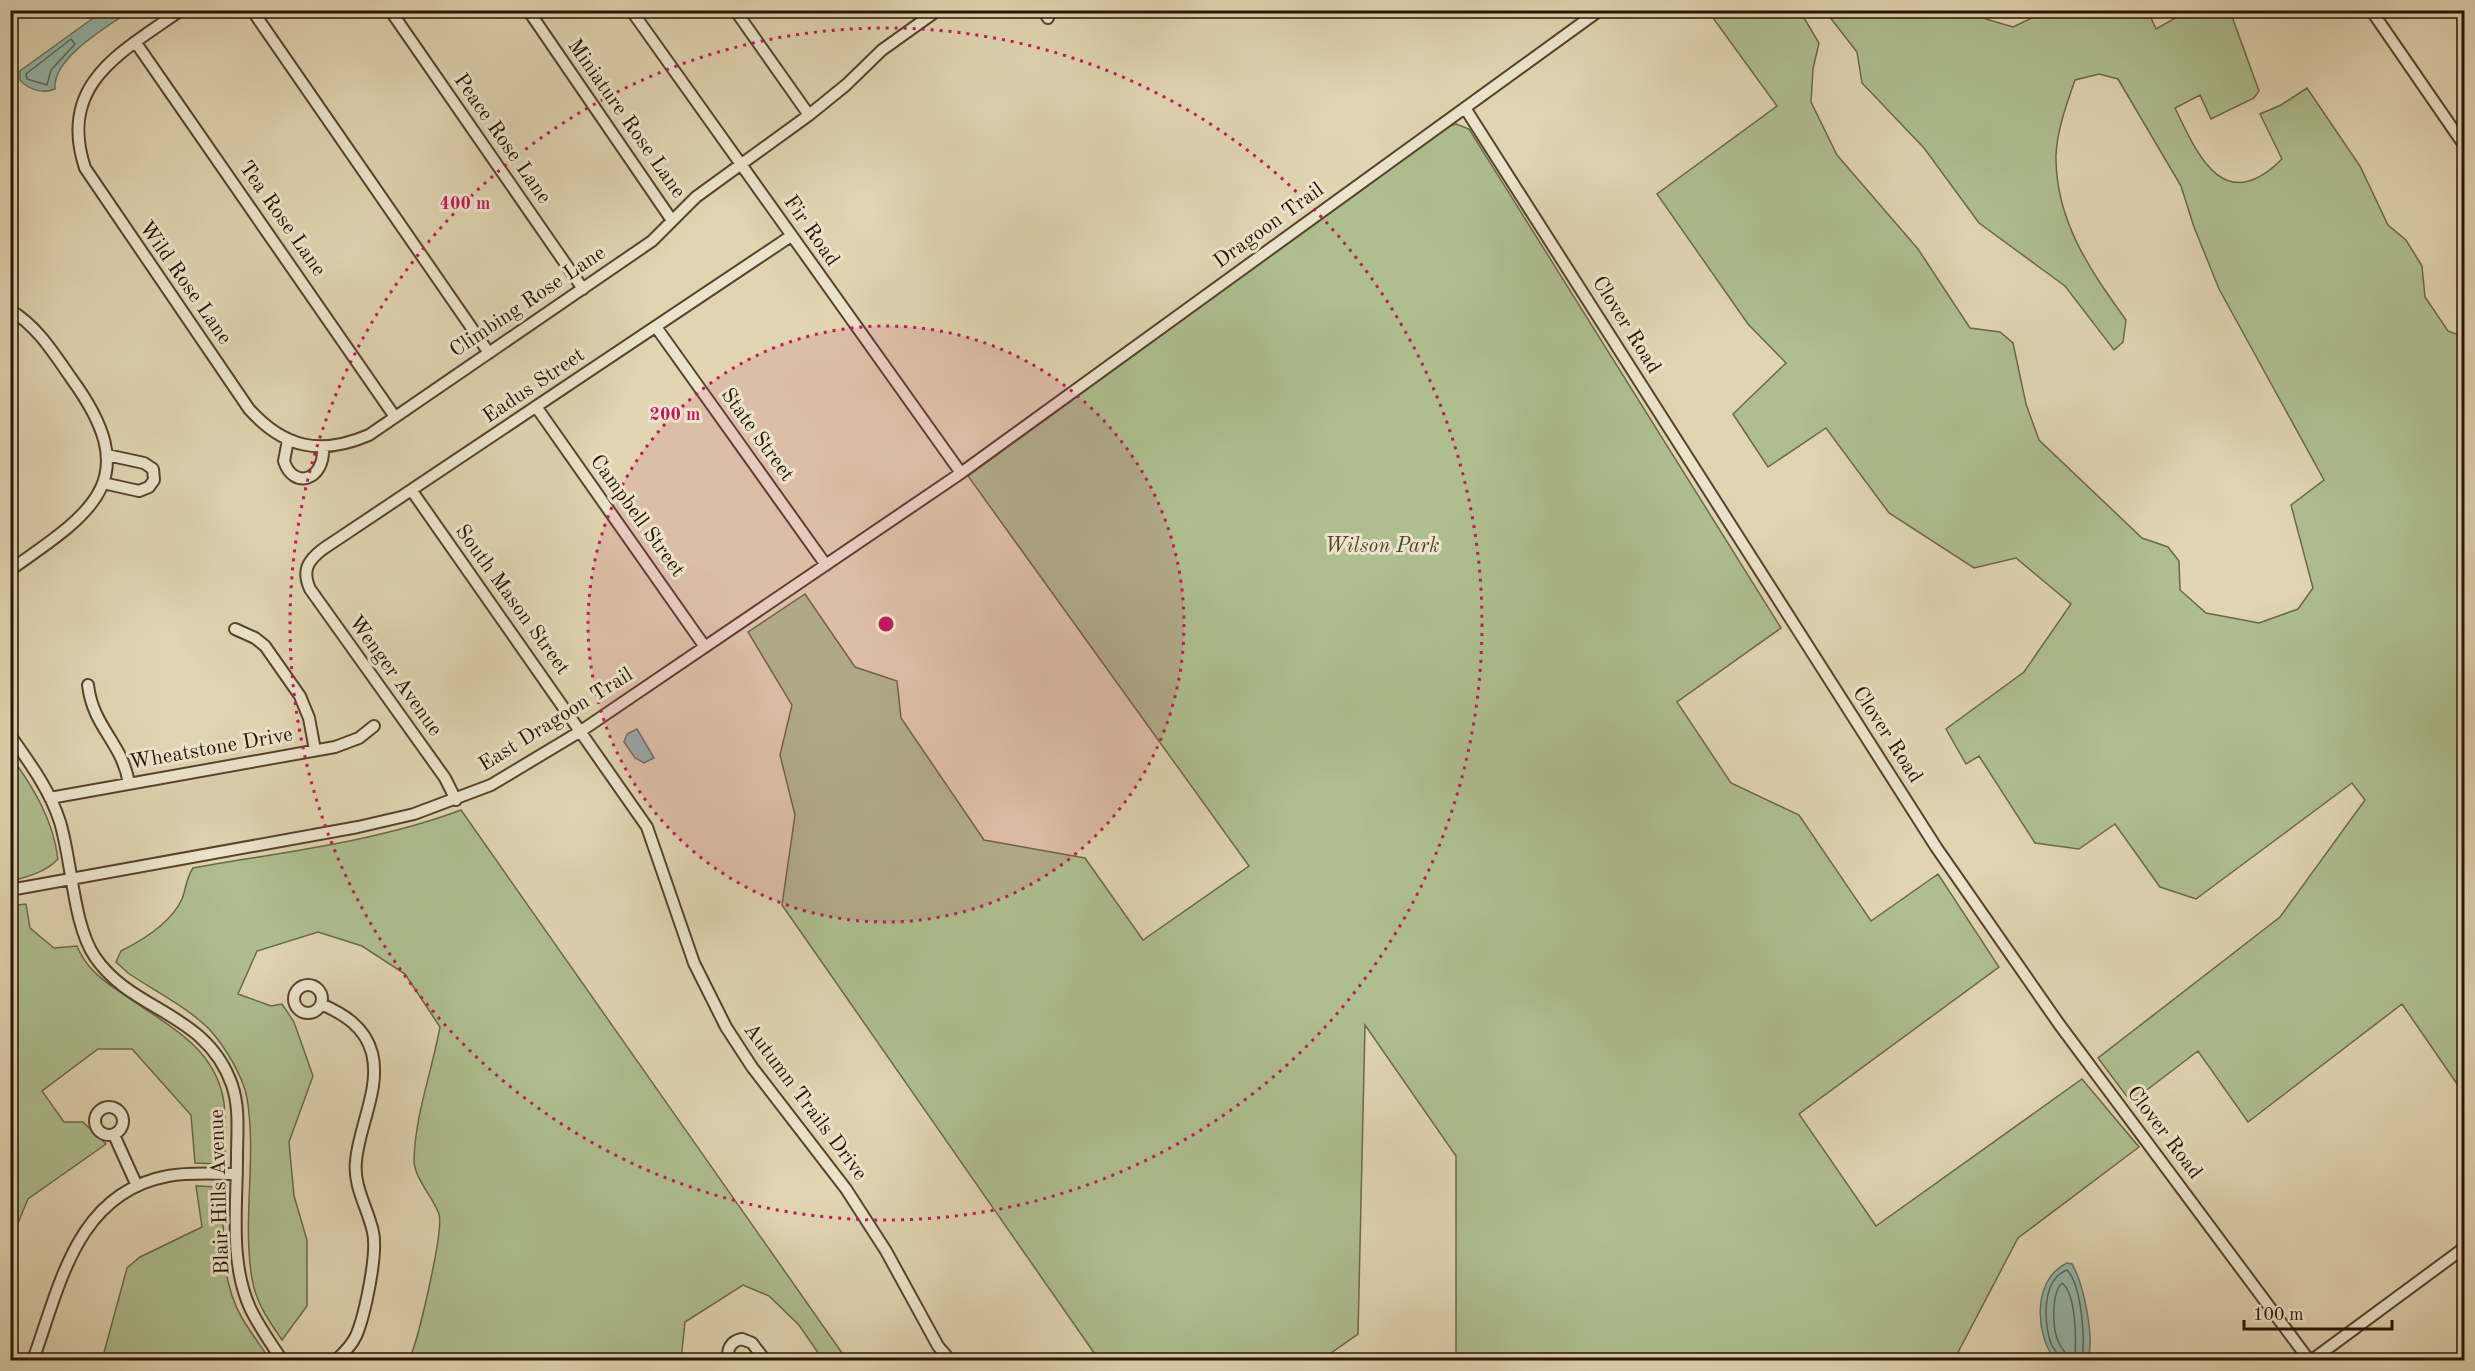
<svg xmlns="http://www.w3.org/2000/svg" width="2475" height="1371" font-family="'Old Standard TT',serif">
	<rect width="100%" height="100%" fill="#e0d4b1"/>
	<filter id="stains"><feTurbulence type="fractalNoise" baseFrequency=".00333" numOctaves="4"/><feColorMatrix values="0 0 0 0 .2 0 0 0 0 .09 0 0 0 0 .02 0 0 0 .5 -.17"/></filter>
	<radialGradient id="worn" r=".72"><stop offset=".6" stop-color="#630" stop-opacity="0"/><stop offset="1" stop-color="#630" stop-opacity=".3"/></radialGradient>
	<path fill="#aebe8f" stroke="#6b6848" stroke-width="1.5" d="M1708,11H1800L1819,43L1813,69L1811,102L1837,155L1918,249L1970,328L2000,332L2013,343L2026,404L2039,440L2142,538L2168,547L2179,561L2180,590L2206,613L2259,623L2298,609L2313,588L2291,505L2324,480L2219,289L2194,227L2181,186L2118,79L2099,74L2075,80C2067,103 2057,130 2056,155C2055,220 2090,270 2126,320L2123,342L2114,350L2065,286L1979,223L1924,148L1862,83L1857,52L1825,11H1916L1920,17L1930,11H1979L1986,19L2013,27L2046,11H2148L2156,29L2188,11H2230L2259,91L2254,98L2211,119L2200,95L2175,108C2198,156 2224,217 2282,159L2260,114L2281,105L2307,88L2360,166L2388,225L2406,240L2422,266L2425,297L2448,331L2464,337V1094L2402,1004L2248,1122L2198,1051L2131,1102L2098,1058L2280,917L2365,800L2352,783L2196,899L2160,887L2115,824L2079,849L2035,843L1979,756L1966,764L1946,729L2024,672L2071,604L2016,558L1974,568L1889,513L1826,428L1768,467L1733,414L1786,363L1748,324L1657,194L1777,106Z
		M1456,124L1469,129L1781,628L1677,702L1731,783L1799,815L1871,921L1938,874L1999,967L1799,1114L1876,1226L2082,1079L2139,1147L2018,1238L1954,1360H1456V1156L1365,1025L1358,1334L1321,1360H1099L782,905L795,815L780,755L792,705L748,632L805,594L855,667L897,681L901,718L984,840L1085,858L1143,940L1249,866L968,476L1447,127Z
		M10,755C33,787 53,819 58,859C46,872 27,877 11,881Z
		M461,810L847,1360H823L799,1325L769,1296L743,1285L685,1322L681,1360H409C418,1341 444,1231 439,1214C433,1197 414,1178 414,1160C415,1115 432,1071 440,1027L405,974L362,946L318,932L257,951L238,994L271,1006L282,1004L294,1022L313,1076L289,1142L294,1196L307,1240V1306L282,1340C269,1321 256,1303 252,1279C242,1219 257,1158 247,1098C243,1076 225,1047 210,1030C190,1009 153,990 128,973L116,962L121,951C143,940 171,923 182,899C186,889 186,878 193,868C282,852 376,842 461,810Z
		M26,904L30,928L54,948L77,946C86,968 101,979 120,992C161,1022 212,1043 223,1097C227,1116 225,1138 225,1157L219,1164L195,1163L191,1115L132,1049H98L42,1091L64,1122H83L106,1144L28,1199L11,1240L10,906Z
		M196,1186L220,1187L225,1191C222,1233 220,1280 242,1318C251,1333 261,1346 270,1360H102L127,1268L140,1257L202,1227Z"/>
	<path fill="#94b8ad" stroke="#697668" stroke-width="1.5" d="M103,11H130C107,27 52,58 55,89C43,94 29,90 20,80V71Z
		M637,729L654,758L644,763L635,758L624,742L627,734Z
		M2067,1263L2072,1264C2083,1282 2096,1341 2087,1360H2055C2035,1334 2032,1279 2067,1263Z"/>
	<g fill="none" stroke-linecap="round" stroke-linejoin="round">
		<path stroke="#5e6657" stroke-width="1.5" d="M71,39L75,44L51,70L47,85L27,79L26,74Z
			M2060,1360C2059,1354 2054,1350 2051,1344C2044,1322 2041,1280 2067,1270C2082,1285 2085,1340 2082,1360
			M2067,1360C2067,1352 2062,1350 2059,1343C2052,1329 2051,1294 2062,1283C2077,1295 2076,1342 2075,1360"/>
		<defs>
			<path id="minor" d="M181,10C122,52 57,83 85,168L249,409C284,448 320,456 369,435L652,241L696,197L809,115L846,85L882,50L938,10
				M252,10L489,353
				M390,10L583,289
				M528,10L671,219
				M631,10L961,473
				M735,10L809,115
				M1043,10L1048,18
				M2371,10L2464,145
				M136,43L395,417
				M1465,108L1936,847L2059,1024L2309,1360
				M10,310C37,326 53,352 71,378C145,479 95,511 10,570
				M656,327L826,565
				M537,408L705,647
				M288,440L284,461C293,490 325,481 323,447
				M103,483L139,491L149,487L154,480L153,469L144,463L107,455
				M412,491L647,827L694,963L726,1027L752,1067L846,1189L886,1251L938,1346L950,1360
				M235,629L255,638L265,646L300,696L309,718L315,750
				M88,685C93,728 123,743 129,784
				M10,735C29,762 50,790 60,822C72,861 73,925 95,957C132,1012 207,1012 232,1085C240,1108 237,1134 237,1157C237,1207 229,1264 251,1310C260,1328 271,1344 282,1360
				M50,798L335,747L359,738L374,726
				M456,800L445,778L310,589C302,571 307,561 323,549L791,236
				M10,890L358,827L414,814L491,785L581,731L961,473L1600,10
				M294 999a14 14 0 1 1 28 0a14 14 0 1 1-28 0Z
				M321,1004C344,1014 365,1027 372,1053C381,1088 359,1126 356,1161C353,1187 368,1208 373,1232C378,1253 365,1315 356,1336C351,1346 344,1353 336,1360
				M95 1121a14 14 0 1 1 28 0a14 14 0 1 1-28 0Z
				M114,1135L137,1186
				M33,1360C60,1286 76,1193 168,1176C191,1172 214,1174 237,1174
				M730,1360C725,1350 731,1341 742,1339L752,1343L765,1360
				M2312,1360L2464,1248"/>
		</defs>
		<use href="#minor" stroke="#56432d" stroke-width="14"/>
		<use href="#minor" stroke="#ebe3cc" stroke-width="10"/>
	</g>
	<circle cx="886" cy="624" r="298" fill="#c2185b" fill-opacity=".12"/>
	<g fill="none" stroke="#c2185b" stroke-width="3" stroke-dasharray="3 6">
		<circle cx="886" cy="624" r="298"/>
		<circle cx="886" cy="624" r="596"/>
	</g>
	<g text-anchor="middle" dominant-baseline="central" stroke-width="6" stroke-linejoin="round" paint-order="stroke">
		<g font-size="21" fill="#281301" stroke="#ebe3cc">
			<text transform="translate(626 119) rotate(55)">Miniature Rose Lane</text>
			<text transform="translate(502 139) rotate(55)">Peace Rose Lane</text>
			<text transform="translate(282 219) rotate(55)">Tea Rose Lane</text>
			<text transform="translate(1269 226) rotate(-36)">Dragoon Trail</text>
			<text transform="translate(811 231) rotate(55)">Fir Road</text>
			<text transform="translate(185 283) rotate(55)">Wild Rose Lane</text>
			<text transform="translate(528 302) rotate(-34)">Climbing Rose Lane</text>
			<text transform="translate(1626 325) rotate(58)">Clover Road</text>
			<text transform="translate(534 386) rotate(-34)">Eadus Street</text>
			<text transform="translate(757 435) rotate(54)">State Street</text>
			<text transform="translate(637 516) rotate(54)">Campbell Street</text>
			<text transform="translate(512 600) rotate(54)">South Mason Street</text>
			<text transform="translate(395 676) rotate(54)">Wenger Avenue</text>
			<text transform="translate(556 720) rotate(-32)">East Dragoon Trail</text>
			<text transform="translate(1887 735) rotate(57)">Clover Road</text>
			<text transform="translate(211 749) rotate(-10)">Wheatstone Drive</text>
			<text transform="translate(805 1102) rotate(53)">Autumn Trails Drive</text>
			<text transform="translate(2164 1133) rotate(53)">Clover Road</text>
			<text transform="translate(220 1192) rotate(-92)">Blair Hills Avenue</text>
		</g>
		<g font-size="21" font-style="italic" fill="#50462c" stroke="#ebe3cc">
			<text x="1382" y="546">Wilson Park</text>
		</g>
	</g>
	<circle cx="886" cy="624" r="9" fill="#c2185b" stroke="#ebe3cc" stroke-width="3"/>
	<g font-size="18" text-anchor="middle" font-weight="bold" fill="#c2185b" stroke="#ebe3cc" stroke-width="6" stroke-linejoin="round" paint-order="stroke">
		<text x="465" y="209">400 m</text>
		<text x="675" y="420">200 m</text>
	</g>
	<rect width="2475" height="1371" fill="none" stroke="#e0d4b1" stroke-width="36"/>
	<rect x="12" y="12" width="2451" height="1347" fill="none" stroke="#281301" stroke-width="3"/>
	<rect x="18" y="18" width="2439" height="1335" fill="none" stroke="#281301" stroke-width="1.5"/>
	<path d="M2244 1320v9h148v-9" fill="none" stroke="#281301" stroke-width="3"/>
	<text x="2253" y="1320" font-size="18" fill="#281301" stroke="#ebe3cc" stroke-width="4.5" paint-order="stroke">100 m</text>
	<rect width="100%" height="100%" filter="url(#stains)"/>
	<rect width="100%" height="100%" fill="url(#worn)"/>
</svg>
